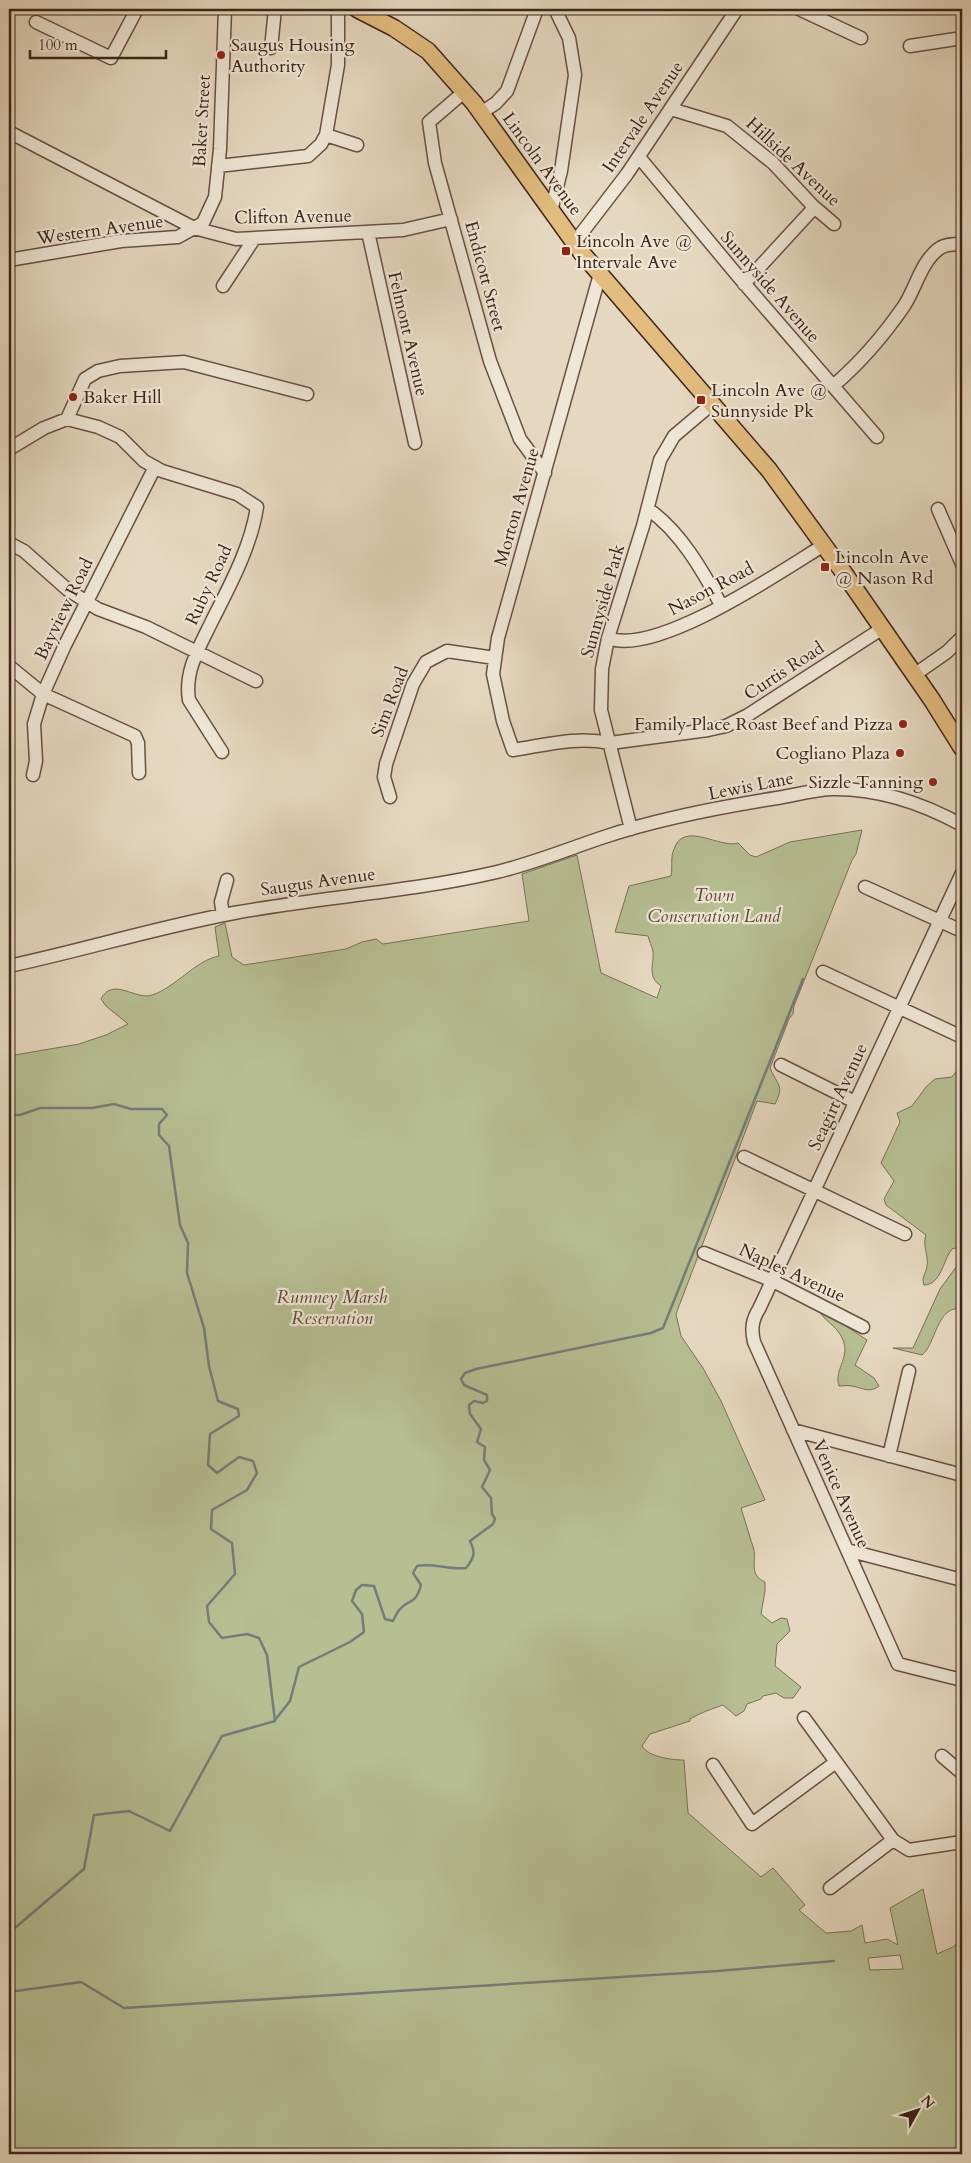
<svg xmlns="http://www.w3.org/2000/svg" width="971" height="2163" font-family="Cardo,serif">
	<rect width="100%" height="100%" fill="#e6d8c0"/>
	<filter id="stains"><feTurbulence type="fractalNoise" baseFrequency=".004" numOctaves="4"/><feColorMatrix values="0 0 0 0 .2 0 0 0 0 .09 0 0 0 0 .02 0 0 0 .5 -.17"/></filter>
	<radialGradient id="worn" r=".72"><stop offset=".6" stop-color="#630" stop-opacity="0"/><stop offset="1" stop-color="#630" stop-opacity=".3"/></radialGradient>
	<path fill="#b6be92" stroke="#7a7156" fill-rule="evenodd" d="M862,830L856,854L852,860L794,1006L793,1014L789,1019L770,1068C777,1085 785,1085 775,1104L757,1101L676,1314L681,1336L703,1368L721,1401L765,1500L741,1508C745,1521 749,1534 753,1547C758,1559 747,1574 765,1582V1591L761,1614L772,1623L781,1618L787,1619L790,1631L777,1644L775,1666L801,1687L793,1698H784L776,1693L763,1696L761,1699L747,1704L744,1711L736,1716L723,1705C711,1709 700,1713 690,1719V1721L650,1734L642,1746C648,1757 672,1760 684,1760L688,1813L761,1877L773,1868L805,1905L799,1910L826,1933L851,1931L862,1925L865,1943L887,1939L898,1945L890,1908L923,1889L937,1954L955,1946L957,1942H962V2154H368L364,2150L304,2154H9V1056L79,1044L106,1035L128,1024L106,1006L101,999C113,976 136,1001 152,995C175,988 196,960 219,956L215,927L225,923L232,957L244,965L346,949L362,942L376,939L383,944L529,921L522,874L577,855L601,973L657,998L661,986C647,977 654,965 653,952C652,946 649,941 648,936L615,932L629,886L671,876C673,867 670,858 674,849C684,820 720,849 738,843L750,855L756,857L790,842ZM900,1955L903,1969L870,1970L868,1958Z
		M962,1064V1250L959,1247L952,1249C943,1260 941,1285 924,1285C921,1277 926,1274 927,1266C929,1256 922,1245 926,1235L886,1205L884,1199L894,1181L881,1163L900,1122L897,1113L912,1106L926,1087L935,1079L952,1077Z
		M962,1259V1309C937,1304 936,1344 922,1355L893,1348H913L940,1289Z
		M823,1311L867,1340L855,1365L874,1378L879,1386C869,1394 861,1387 851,1386C847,1385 843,1386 839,1386C833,1368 854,1356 840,1334C835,1326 826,1321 821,1314Z"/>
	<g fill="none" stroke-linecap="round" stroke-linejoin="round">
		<path stroke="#757d7a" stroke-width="2.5" d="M9,1115H20L40,1108H92L114,1104L131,1109H162L167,1115L159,1124V1135L169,1146L180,1225L188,1243L187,1273L204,1328L209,1366L218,1401L238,1409L239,1416L210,1434L208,1465L217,1473L239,1457L253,1461L257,1473L247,1490L212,1510L211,1529L232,1543L235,1574L207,1606L209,1622L222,1638L247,1634L259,1638L267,1655L275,1721L222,1736L170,1831L129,1811L94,1815L84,1869L9,1933
			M275,1720L290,1701L299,1667L350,1642L364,1632L362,1614L352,1601L356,1590L362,1585L374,1586L385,1619L393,1621C395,1617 397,1612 400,1609C410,1598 415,1606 421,1585L413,1573L417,1566C434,1563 449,1570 466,1568C474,1558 476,1553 470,1541L493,1524L495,1519L492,1514L491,1498L482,1487L490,1470L484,1460L485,1447L477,1442L481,1429L470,1414L469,1405L474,1401L483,1403L487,1401V1395L464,1385L461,1379L465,1373L476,1369L651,1333L663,1328L803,979
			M9,1992L81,1982L124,2008L718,1971L834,1961"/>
		<defs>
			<path id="minor" d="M799,9L861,38
				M36,22L111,58L137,9
				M910,46L962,38
				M271,48L275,9
				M464,92L429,122L435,163L490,361L520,439L545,473
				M671,109L727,126L773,163L813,206L834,224
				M481,113L496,103L507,91L537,9
				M9,132L194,228L236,239L403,230L451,219
				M326,135L357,145
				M639,157L737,275L877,437
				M218,166L308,156L321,144L326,135L338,65V9
				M551,211L561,171L575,75L569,38L555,9
				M368,232L415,443
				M574,243L627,174L737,9
				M9,260L121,241L178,237L203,223L215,197L220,149L225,9
				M600,274L498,638L493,674L503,721L513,750C546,745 576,736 610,743L708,730L726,726L748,715L883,628
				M744,284L812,210L813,206
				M223,286L254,239
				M833,386C860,363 884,335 904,306C916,288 921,261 940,248C946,244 955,244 962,244
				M67,419L98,427L120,437L144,461L162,471L237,494L257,507C251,547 230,585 212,621C200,646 184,671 189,700L222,752
				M9,449L44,428L67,419L85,379L98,371L120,366L184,362L307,394
				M648,509C680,531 703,571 721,605
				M938,509L962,564
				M9,543L24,551L68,590L98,609L146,627L256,681
				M608,638C656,657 780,572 824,545
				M9,666L43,694L135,736L138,743L139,773
				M914,675L947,652L962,637
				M33,775L36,761L34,724L43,694L65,645L155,467
				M390,797L384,777L386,764L413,684L426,662L447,651L495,658
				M631,829L601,710L602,669L608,638L643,526L660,460L674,436L713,403
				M962,873L759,1309C752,1320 751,1329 754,1342L898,1664L962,1680
				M865,887L962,931
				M223,915L221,902L227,880
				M9,966C84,950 158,927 234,913C321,897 411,892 497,872C534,863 568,849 604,837C660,818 720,807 777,798C795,795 813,790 831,789C877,788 922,803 962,825
				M823,972L962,1037
				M781,1065L855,1102
				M744,1157L905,1234
				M704,1253L773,1281L863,1327
				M793,1430L962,1475
				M889,1456L909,1371
				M847,1550L962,1580
				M804,1718L893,1840L909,1850L962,1842
				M942,1756L962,1773
				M713,1765L752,1824L836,1762
				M830,1888L893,1840"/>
			<path id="major" d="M357,9L394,28L428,51L474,103L581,252L769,470L844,573L932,700L962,748"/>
		</defs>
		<use href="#minor" stroke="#685143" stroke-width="15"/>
		<use href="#major" stroke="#3e2419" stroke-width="19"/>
		<use href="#minor" stroke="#efe6d6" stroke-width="12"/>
		<use href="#major" stroke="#e3bc80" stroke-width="16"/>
	</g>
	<g fill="#8f2418" stroke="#efe6d6" stroke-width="2">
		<circle cx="221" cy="55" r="5"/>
		<rect x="561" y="246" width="10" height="10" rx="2.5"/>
		<circle cx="73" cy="397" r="5"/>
		<rect x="696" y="395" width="10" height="10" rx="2.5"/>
		<rect x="820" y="562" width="10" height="10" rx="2.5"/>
		<circle cx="903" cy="724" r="5"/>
		<circle cx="900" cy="753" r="5"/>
		<circle cx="933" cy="782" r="5"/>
	</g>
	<g text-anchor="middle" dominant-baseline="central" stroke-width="4.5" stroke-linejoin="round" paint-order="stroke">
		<g font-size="18" fill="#3e2419" stroke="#efe6d6" text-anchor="start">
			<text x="231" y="45">Saugus Housing<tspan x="231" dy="21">Authority</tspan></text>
			<text x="576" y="241">Lincoln Ave @<tspan x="576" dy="21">Intervale Ave</tspan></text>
			<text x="711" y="390">Lincoln Ave @<tspan x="711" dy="21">Sunnyside Pk</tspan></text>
			<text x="83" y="397">Baker Hill</text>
			<text x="835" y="557">Lincoln Ave<tspan x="835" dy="21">@ Nason Rd</tspan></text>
			<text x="893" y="724" text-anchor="end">Family Place Roast Beef and Pizza</text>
			<text x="890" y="753" text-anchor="end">Cogliano Plaza</text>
			<text x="923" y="782" text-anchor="end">Sizzle Tanning</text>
		</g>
		<g font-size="18" fill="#3e2419" stroke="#efe6d6">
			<text transform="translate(643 117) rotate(-56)">Intervale Avenue</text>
			<text transform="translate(202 121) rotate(-87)">Baker Street</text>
			<text transform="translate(793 162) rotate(43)">Hillside Avenue</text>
			<text transform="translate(542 164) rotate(54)">Lincoln Avenue</text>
			<text transform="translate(293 217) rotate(-1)">Clifton Avenue</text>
			<text transform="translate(100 230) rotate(-8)">Western Avenue</text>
			<text transform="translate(485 276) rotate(75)">Endicott Street</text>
			<text transform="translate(770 287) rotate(49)">Sunnyside Avenue</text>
			<text transform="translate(408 334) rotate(77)">Felmont Avenue</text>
			<text transform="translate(517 507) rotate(-74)">Morton Avenue</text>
			<text transform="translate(209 585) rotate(-65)">Ruby Road</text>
			<text transform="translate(711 589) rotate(-28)">Nason Road</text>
			<text transform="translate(603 601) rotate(-74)">Sunnyside Park</text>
			<text transform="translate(64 609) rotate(-64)">Bayview Road</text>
			<text transform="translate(784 671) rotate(-33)">Curtis Road</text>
			<text transform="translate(390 702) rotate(-69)">Sim Road</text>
			<text transform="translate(751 786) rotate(-11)">Lewis Lane</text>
			<text transform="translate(318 882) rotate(-8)">Saugus Avenue</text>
			<text transform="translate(838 1097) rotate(-65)">Seagirt Avenue</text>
			<text transform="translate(792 1273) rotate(25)">Naples Avenue</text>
			<text transform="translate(841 1494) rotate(66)">Venice Avenue</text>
		</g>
		<g font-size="18" font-style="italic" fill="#5c4a37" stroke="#efe6d6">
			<text x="714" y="895">Town<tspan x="714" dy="21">Conservation Land</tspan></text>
			<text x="332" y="1297">Rumney Marsh<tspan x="332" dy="21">Reservation</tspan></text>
		</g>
	</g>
	<rect width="971" height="2163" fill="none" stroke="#e6d8c0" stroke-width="30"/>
	<rect x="10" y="10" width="951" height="2143" fill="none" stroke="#3e2419" stroke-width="2.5"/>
	<rect x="15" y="15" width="941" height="2133" fill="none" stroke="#3e2419"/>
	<g transform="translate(918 2110) rotate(50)" stroke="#efe6d6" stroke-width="4" paint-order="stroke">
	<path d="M0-4L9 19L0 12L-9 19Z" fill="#3e2419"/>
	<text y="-8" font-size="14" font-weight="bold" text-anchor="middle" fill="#3e2419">N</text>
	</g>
	<path d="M30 50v8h136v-8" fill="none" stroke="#3e2419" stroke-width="2.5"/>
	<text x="38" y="50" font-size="15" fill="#3e2419" stroke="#efe6d6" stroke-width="4" paint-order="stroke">100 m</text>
	<rect width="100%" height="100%" filter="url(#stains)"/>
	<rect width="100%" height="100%" fill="url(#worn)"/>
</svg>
